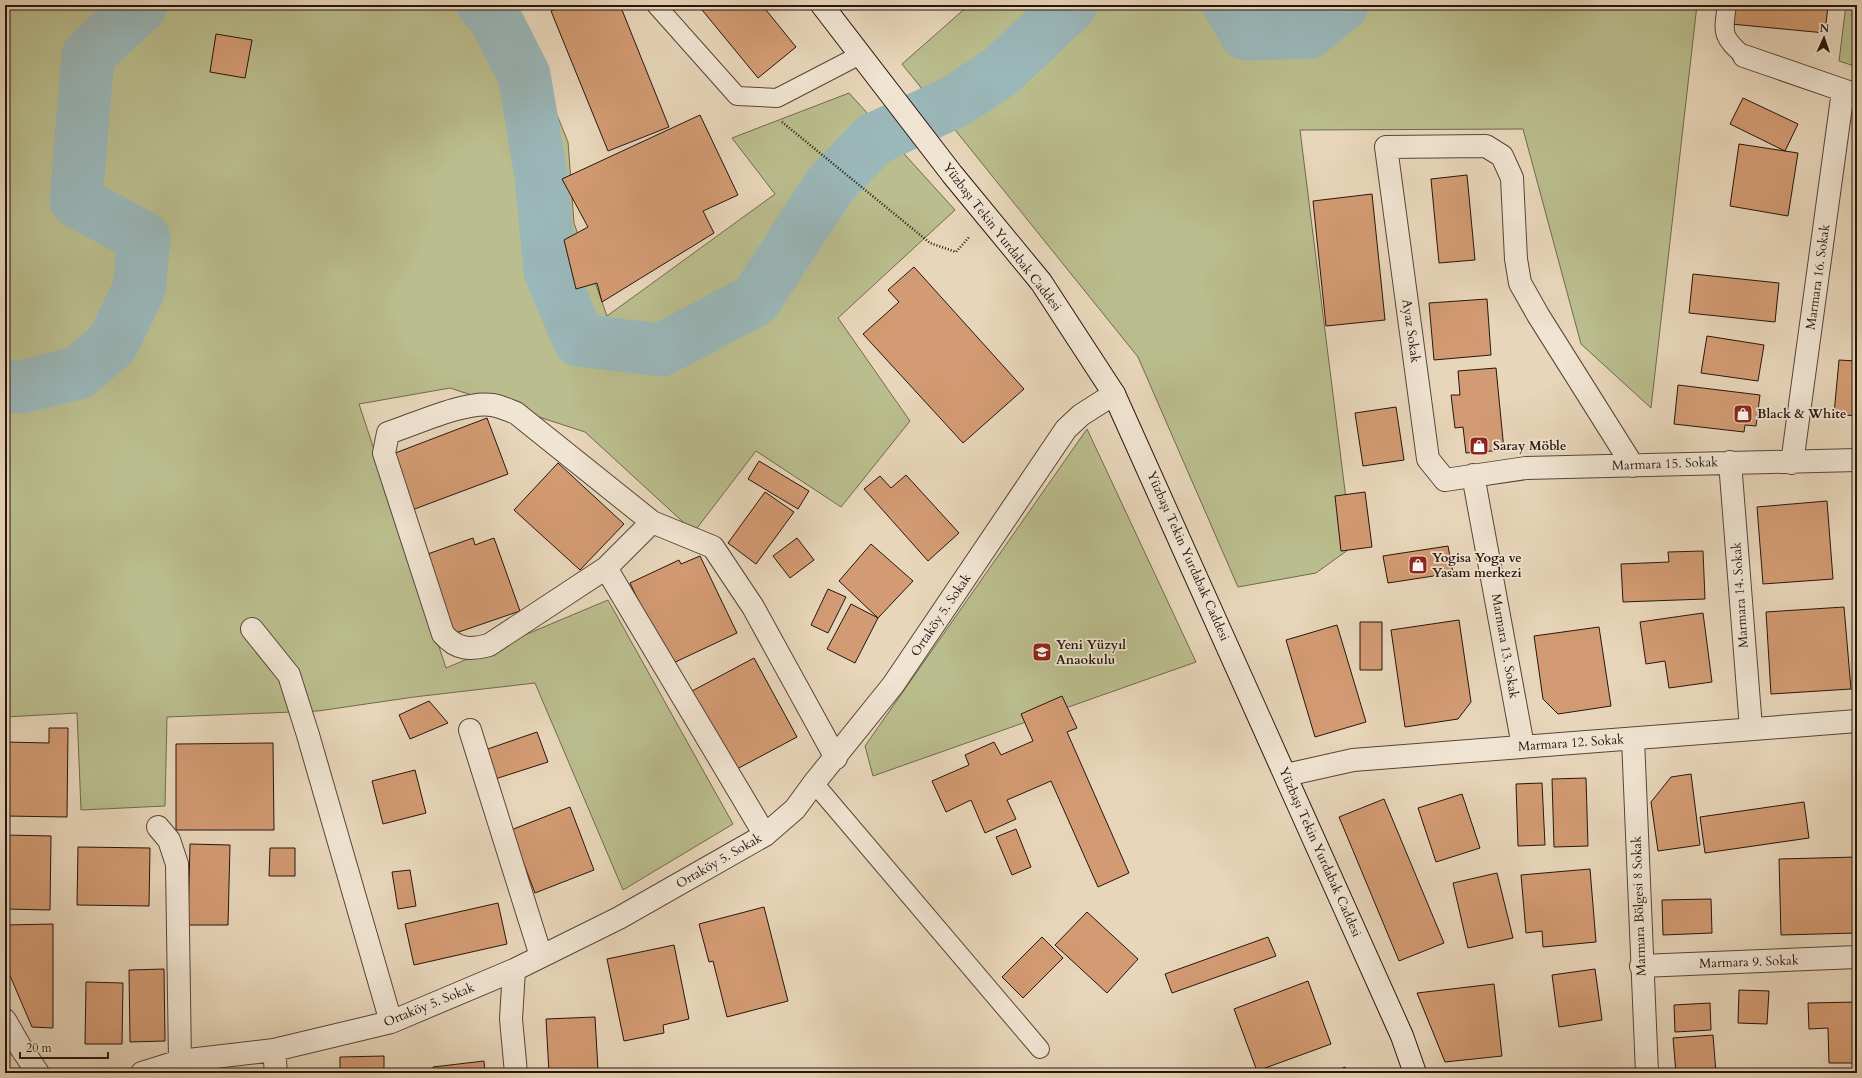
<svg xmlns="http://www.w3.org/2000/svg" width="1862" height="1078" font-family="Cardo,serif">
	<rect width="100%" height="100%" fill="#e8d6ba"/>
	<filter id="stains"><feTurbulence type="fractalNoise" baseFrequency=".005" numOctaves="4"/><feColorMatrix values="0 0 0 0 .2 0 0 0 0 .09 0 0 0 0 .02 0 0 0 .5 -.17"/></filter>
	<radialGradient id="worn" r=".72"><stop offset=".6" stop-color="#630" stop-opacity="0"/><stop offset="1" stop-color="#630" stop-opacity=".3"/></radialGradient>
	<path fill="#babd8d" stroke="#70694e" d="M5,5H504L527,41L568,142L574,223L607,316L775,194L732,138L849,93L955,210L838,318L910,421L841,507L756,451L694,532L585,432L450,388L359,404L446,668L608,600L733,824L623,890L535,683L414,697L318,711L167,717L165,806L81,810L77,713L5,717Z
		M969,5H1697L1651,408L1581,344L1523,129L1300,130L1352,547L1316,573L1238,587L1138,357L902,64Z
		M1846,5H1857V67L1839,61Z
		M1087,429L1196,662L873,776L865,746Z"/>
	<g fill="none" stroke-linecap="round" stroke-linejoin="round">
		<path stroke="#9ab7b9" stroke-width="53" d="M483,5L494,16L524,75L541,175L550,271L579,340L661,350L755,300L831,184L874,139L956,101L1000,72L1071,5
			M1229,5L1246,34L1309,32L1342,5
			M5,386L21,387L78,373L112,344L139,289L144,238L76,201L88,55L140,7L141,5"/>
	</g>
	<path fill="#d39b73" stroke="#27150e" d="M565,5H620L669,127L608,151L551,11Z
		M698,5H762L796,47L758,78Z
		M1733,5H1828L1825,33L1731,24Z
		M216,34L252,40L245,78L210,72Z
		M1743,98L1798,124L1785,151L1730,124Z
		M700,115L738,195L703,211L714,233L602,302L597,283L576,289L564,240L588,227L562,179Z
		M1739,144L1798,153L1788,216L1730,206Z
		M1467,175L1475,260L1439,263L1431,179Z
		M1372,194L1385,320L1326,326L1313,201Z
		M914,267L1024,389L963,443L863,334L899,302L888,290Z
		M1693,274L1779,283L1775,322L1689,313Z
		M1487,299L1491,355L1434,360L1429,303Z
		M1707,336L1764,345L1758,381L1701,373Z
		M1839,360L1857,361V416L1834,414Z
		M1496,368L1504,450L1466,453L1463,427L1455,428L1451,395H1460L1458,371Z
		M1678,385L1760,395L1756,426L1745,425L1744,432L1674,424Z
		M1396,407L1404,460L1363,466L1355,413Z
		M487,418L508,474L412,510L390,455Z
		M759,461L809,491L798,509L748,479Z
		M558,463L624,524L580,570L514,510Z
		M906,475L959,533L928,561L864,489L880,476L891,488Z
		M765,492L794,512L756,564L728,543Z
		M1365,492L1372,547L1341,551L1335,496Z
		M1827,501L1833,579L1763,584L1757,507Z
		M473,538L475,545L494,538L520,611L450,635L422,556Z
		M797,538L814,560L790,578L773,556Z
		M871,544L913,581L878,618L839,581Z
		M1448,546L1453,573L1388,583L1383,556Z
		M1703,551L1705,599L1623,602L1621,564L1669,562L1668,552Z
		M700,556L737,633L669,665L630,583L679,560L681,564Z
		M828,589L846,597L828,633L811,625Z
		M851,604L878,618L855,663L827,649Z
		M1844,607L1851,689L1771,694L1766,612Z
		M1703,613L1712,682L1669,688L1665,661L1646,664L1640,622Z
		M1459,620L1471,702L1458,719L1405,727L1391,630Z
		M1360,622H1382V670H1360Z
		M1337,625L1366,722L1315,737L1286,640Z
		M1599,627L1611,706L1558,714L1543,699L1534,636Z
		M754,658L797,737L735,770L692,691Z
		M1062,696L1077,728L1067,732L1129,873L1098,887L1051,781L1007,800L1016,819L985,833L971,800L946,812L932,781L969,765L965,755L994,742L1001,755L1033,741L1021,714Z
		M429,701L448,723L410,739L399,715Z
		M49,728H68L67,817L5,816V742L49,743Z
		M537,732L548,762L492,780L482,751Z
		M273,743L274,830H176V744Z
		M415,770L426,813L383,824L372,781Z
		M1691,774L1700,845L1658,851L1651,802L1671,777Z
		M1586,778L1588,846L1554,847L1552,779Z
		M1542,783L1545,845L1518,846L1516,784Z
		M1462,794L1480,848L1436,862L1418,808Z
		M1384,799L1444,943L1399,961L1339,817Z
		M1804,802L1809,838L1705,853L1700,817Z
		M570,807L594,870L535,893L511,830Z
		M1016,829L1031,867L1012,875L996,837Z
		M5,835L51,836L50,910L5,909Z
		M190,844L230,845L228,925H188Z
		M78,847L150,848L149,906L77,905Z
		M270,848H295V876H269Z
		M1857,857V933L1781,935L1779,859Z
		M1590,869L1596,942L1543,947L1542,931L1526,933L1521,875Z
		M410,870L416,906L398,909L392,872Z
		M1497,873L1513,938L1468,948L1453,883Z
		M1711,899L1712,933L1663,935L1662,900Z
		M498,903L507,944L414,965L405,924Z
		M764,907L788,1001L727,1017L713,961L709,962L699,924Z
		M1087,912L1138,959L1107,993L1055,945Z
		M53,924V1028L32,1027L5,964V925Z
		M1042,937L1063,958L1023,998L1002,977Z
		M1268,937L1276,956L1172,993L1165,974Z
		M674,945L689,1019L663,1025L664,1033L624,1041L607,959Z
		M164,969L165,1041L130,1042L129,970Z
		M1595,969L1602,1020L1559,1027L1552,975Z
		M1308,981L1331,1044L1257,1071L1234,1009Z
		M86,982L123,983L122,1044H85Z
		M1494,984L1502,1056L1445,1062L1417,993Z
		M1739,990L1769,991L1767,1024L1738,1023Z
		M1857,1002V1063H1829L1828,1028L1809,1029L1808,1003Z
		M1710,1003L1711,1030L1675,1032L1674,1005Z
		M595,1017L598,1070L549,1073L546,1019Z
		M1713,1035L1716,1073H1676L1673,1038Z
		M384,1056V1073H340V1057Z
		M484,1061L485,1073H434L433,1067Z
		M1345,1067L1347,1073H1332Z"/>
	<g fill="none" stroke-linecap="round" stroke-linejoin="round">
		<defs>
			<path id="service" d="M656,5L737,96L777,98L860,55
				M1727,5C1723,33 1721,36 1744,56
				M814,783L1040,1049"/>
			<path id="minor" d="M1744,56L1857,95
				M1730,462L1751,728
				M1792,463L1843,91
				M1633,466L1538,315L1520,283L1516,259L1512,178L1502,156L1486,146L1386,147L1428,459L1445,480L1526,468L1857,460
				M1473,475L1523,746
				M652,522L606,568L489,645C470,650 457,650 443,634L384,453L388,433C416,424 464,401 492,405C500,406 508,410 516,413L652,522L713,547L753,607L836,758
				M606,568L765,835
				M252,629L289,675L308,735L391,1022
				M470,730L541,956
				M1633,739L1647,1073
				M1286,775L1353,760L1857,721
				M158,827L169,840L177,864L180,1061
				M1641,966L1857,957
				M514,970L511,1019L516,1073
				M5,1020L21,1048L38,1073
				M274,1050L276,1073
				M142,1073L180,1061L274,1050L391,1022L514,970L619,918L765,835L795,809L814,783L893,685L1066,429L1081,415L1114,394"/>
			<path id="secondary" d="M822,5L952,174L1041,282L1114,394L1402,1036L1415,1073"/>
		</defs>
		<use href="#service" stroke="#574539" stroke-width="20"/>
		<use href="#minor" stroke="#574539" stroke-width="24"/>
		<use href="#secondary" stroke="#27150e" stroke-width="24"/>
		<path stroke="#27150e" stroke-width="2.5" stroke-dasharray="1 2" stroke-linecap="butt" d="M782,122L930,243L956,252L970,236"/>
		<use href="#service" stroke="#f0e4d2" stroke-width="18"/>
		<use href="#minor" stroke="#f0e4d2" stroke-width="22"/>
		<use href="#secondary" stroke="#f0e4d2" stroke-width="22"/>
	</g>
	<defs>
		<symbol id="shop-square" viewBox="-11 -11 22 22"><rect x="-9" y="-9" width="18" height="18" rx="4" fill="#8f2418" stroke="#f0e4d2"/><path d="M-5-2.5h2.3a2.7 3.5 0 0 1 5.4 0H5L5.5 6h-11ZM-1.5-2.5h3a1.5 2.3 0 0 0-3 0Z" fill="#fff"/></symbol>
		<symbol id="school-square" viewBox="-11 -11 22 22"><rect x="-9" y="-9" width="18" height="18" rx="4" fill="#8f2418" stroke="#f0e4d2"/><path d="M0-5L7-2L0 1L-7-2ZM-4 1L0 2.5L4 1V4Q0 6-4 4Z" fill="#fff"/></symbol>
	</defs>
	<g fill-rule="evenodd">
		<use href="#shop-square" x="1732" y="403" width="22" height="22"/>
		<use href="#shop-square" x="1468" y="435" width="22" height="22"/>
		<use href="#shop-square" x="1407" y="554" width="22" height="22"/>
		<use href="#school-square" x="1031" y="641" width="22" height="22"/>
	</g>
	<g text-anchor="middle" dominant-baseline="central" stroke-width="3.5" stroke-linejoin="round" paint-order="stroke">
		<g font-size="13" fill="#27150e" stroke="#f0e4d2">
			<text transform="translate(1002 237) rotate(52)">Yüzbaşı Tekin Yurdabak Caddesi</text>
			<text transform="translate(1818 277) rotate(-82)">Marmara 16. Sokak</text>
			<text transform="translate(1411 331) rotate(82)">Ayaz Sokak</text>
			<text transform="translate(1665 464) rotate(-2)">Marmara 15. Sokak</text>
			<text transform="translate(1188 556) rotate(66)">Yüzbaşı Tekin Yurdabak Caddesi</text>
			<text transform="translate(1740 595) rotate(-94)">Marmara 14. Sokak</text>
			<text transform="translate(941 615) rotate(-56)">Ortaköy 5. Sokak</text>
			<text transform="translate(1505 646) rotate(80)">Marmara 13. Sokak</text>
			<text transform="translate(1571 743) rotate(-4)">Marmara 12. Sokak</text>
			<text transform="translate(1320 852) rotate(66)">Yüzbaşı Tekin Yurdabak Caddesi</text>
			<text transform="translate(719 861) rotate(-30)">Ortaköy 5. Sokak</text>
			<text transform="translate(1639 906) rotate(-92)">Marmara Bölgesi 8 Sokak</text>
			<text transform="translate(1749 962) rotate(-2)">Marmara 9. Sokak</text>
			<text transform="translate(429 1005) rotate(-22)">Ortaköy 5. Sokak</text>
		</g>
		<g font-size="13" font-weight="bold" fill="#27150e" stroke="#f0e4d2" text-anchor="start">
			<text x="1757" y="414">Black &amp; White</text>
			<text x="1493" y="446">Saray Möble</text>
			<text x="1432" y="558">Yogisa Yoga ve<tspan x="1432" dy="15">Yasam merkezi</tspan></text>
			<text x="1056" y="645">Yeni Yüzyıl<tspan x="1056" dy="15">Anaokulu</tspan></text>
		</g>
	</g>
	<rect width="1862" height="1078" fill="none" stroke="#e8d6ba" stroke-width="20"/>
	<rect x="6" y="6" width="1850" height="1066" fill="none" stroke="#27150e" stroke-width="2"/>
	<rect x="10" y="10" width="1842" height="1058" fill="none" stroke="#27150e"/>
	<g transform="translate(1824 38) rotate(3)" stroke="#f0e4d2" stroke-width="3" paint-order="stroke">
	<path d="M0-3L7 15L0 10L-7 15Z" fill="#27150e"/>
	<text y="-6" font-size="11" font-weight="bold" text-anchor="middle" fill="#27150e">N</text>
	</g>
	<path d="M20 1052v6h88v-6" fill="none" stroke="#27150e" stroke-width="2"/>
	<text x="26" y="1052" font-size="12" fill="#27150e" stroke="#f0e4d2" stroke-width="3" paint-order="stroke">20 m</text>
	<rect width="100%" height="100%" filter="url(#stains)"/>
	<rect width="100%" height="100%" fill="url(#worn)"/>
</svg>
